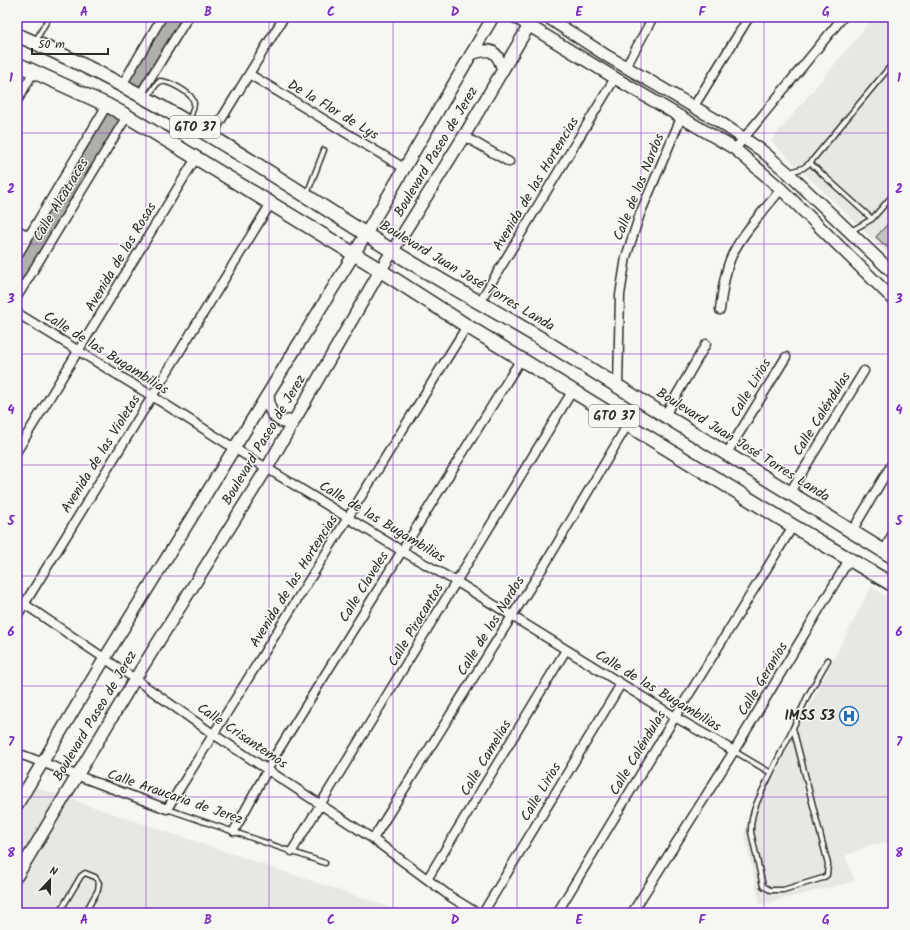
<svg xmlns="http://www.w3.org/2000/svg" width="910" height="930" font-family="Kalam,sans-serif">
	<rect width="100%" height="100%" fill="#f6f6f2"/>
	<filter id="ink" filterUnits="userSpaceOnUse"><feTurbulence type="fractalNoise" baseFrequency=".025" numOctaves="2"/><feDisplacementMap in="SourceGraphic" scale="8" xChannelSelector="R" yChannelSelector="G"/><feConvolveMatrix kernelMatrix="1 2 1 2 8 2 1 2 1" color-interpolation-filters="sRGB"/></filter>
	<g filter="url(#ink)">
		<path fill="#e7e7e3" d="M874,17H893V259L771,141Z
			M871,587L893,600V843L872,844L845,856L855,881L760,905L744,832Z
			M17,781L406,913H17Z"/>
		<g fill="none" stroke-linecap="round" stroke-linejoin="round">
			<path stroke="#aeaeab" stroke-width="18" d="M135,81L174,17
				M17,275L111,120"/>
		</g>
		<path fill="#c3c3c0" stroke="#2b2b2b" d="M893,218V253L876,237Z"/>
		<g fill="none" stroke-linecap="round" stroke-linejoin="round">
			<defs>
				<path id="service" d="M35,42L49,17
					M147,98L156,85L160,81C169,81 193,93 194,103C194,109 190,116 189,122
					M810,163L872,219
					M788,173L803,168L810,163L893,63
					M307,194L324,150
					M851,231L872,219L893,195
					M734,751L771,773C762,792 750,811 751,832L763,886L770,890H783L823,878L827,875L828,864L793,728L808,695L828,660
					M771,773L793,728
					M167,809L325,863
					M59,913L81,876L85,873L95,877L99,883L98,890L85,913"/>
				<path id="minor" d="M626,67L653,17
					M249,74L404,168
					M122,85L162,17
					M140,95L188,17
					M17,101L34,71
					M694,106L749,17
					M211,136L284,17
					M464,136L509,162
					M735,149L843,17
					M17,230L29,236
					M17,256L107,105
					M17,297L127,116
					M479,303L615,78
					M720,310C722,293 724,276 730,260C739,236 765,210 781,189
					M17,313L152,396L234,448L402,551L457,582L675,717L734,751
					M618,386L620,295L626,257L640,214L681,118
					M665,415L706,344
					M17,451L196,158
					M727,453L786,357
					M790,492L864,371
					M852,531L893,462
					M884,551L893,533
					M17,599L135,679L213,734L373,839L451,897L477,913
					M17,616L271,203
					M17,753L167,809L467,326
					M234,831L276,754L521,359
					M373,839L512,616L547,561L628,424
					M292,851L573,390
					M428,878L566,650
					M483,913L621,684
					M557,913L675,717L793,526
					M632,913L734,751L850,558"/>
				<path id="secondary" d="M515,17L615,78L735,149L781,189L893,299
					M547,17L607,56L718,121L761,150L788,173L893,273
					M471,54C491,47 497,50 503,70
					M268,394C269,407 270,416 283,422L294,420
					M17,805L105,658L354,254L493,17
					M17,876L135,679L267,468L380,271L464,136L534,17"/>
				<path id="primary" d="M17,35C151,91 272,175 394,252C442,282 492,309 540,338C658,410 775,484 893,557
					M17,64L107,105L127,116L372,265L467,326L793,526L893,585"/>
			</defs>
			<use href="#service" stroke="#2b2b2b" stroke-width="7"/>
			<use href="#minor" stroke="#2b2b2b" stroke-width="11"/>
			<use href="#secondary" stroke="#2b2b2b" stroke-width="14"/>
			<use href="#primary" stroke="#2b2b2b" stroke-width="16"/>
			<use href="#service" stroke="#f6f6f2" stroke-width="4"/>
			<use href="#minor" stroke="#f6f6f2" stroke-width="8"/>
			<use href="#secondary" stroke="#f6f6f2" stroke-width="11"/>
			<use href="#primary" stroke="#f6f6f2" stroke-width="13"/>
		</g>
	</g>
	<path fill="none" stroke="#7b2cbf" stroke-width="1" stroke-opacity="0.55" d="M146,17V913M269,17V913M393,17V913M517,17V913M641,17V913M764,17V913M17,133H893M17,244H893M17,354H893M17,465H893M17,576H893M17,686H893M17,797H893"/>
	<defs>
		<symbol id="hospital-ring" viewBox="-11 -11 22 22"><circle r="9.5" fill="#f6f6f2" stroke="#1f6fb2" stroke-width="1.5"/><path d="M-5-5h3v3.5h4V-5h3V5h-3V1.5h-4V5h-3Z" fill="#1f6fb2"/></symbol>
	</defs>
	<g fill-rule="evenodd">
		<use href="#hospital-ring" x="838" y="705" width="22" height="22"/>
	</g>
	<g text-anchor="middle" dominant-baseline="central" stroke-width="3" stroke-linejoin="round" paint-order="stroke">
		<g fill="#f6f6f2" stroke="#686867" stroke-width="1">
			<rect x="170" y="116" width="50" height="22" rx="3"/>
			<rect x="589" y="405" width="50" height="22" rx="3"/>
		</g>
		<g font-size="13" font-weight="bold" fill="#2b2b2b">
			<text x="195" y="127">GTO 37</text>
			<text x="614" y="416">GTO 37</text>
		</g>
		<g font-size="14" fill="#2b2b2b" stroke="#f6f6f2">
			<text transform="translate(333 110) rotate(31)">De la Flor de Lys</text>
			<text transform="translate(436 152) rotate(-59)">Boulevard Paseo de Jerez</text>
			<text transform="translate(536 184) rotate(-59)">Avenida de las Hortencias</text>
			<text transform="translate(639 187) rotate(-68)">Calle de los Nardos</text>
			<text transform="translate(61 200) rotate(-59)">Calle Alcatraces</text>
			<text transform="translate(121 257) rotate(-59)">Avenida de las Rosas</text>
			<text transform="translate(467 276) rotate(31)">Boulevard Juan José Torres Landa</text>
			<text transform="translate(106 353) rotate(32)">Calle de las Bugambilias</text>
			<text transform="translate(751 388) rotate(-59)">Calle Lirios</text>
			<text transform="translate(822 414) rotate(-58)">Calle Caléndulas</text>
			<text transform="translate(264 440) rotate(-59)">Boulevard Paseo de Jerez</text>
			<text transform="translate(743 445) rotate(32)">Boulevard Juan José Torres Landa</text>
			<text transform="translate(101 454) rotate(-58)">Avenida de las Violetas</text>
			<text transform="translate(382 522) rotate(31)">Calle de las Bugambilias</text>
			<text transform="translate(294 581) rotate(-58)">Avenida de las Hortencias</text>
			<text transform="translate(364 587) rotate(-58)">Calle Claveles</text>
			<text transform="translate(416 625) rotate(-59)">Calle Piracantos</text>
			<text transform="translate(491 626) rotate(-58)">Calle de los Nardos</text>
			<text transform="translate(763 679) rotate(-59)">Calle Geranios</text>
			<text transform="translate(658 691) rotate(31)">Calle de las Bugambilias</text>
			<text transform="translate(95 716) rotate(-59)">Boulevard Paseo de Jerez</text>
			<text transform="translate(242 736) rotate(34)">Calle Crisantemos</text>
			<text transform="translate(638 753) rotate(-59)">Calle Caléndulas</text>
			<text transform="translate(486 758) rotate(-59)">Calle Camelias</text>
			<text transform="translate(541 792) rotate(-59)">Calle Lirios</text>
			<text transform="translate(175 797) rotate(19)">Calle Araucaria de Jerez</text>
		</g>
		<g font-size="14" font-weight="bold" fill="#2b2b2b" stroke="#f6f6f2" text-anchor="end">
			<text x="835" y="716">IMSS 53</text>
		</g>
	</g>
	<rect width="910" height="930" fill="none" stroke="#f6f6f2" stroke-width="44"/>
	<g transform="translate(50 880) rotate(22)" stroke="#f6f6f2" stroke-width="3" paint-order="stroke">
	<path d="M0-3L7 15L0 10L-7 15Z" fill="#2b2b2b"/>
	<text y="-6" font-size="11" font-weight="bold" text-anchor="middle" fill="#2b2b2b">N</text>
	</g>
	<path d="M32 48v6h76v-6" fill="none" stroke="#2b2b2b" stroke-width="2"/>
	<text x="38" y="48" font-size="12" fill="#2b2b2b" stroke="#f6f6f2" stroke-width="3" paint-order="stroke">50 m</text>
	<rect x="22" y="22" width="866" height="886" fill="none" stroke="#7b2cbf" stroke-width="1.5"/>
	<g font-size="13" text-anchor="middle" font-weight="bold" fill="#7b2cbf">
		<text x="84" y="16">A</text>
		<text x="208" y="16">B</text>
		<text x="331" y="16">C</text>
		<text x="455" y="16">D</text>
		<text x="579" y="16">E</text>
		<text x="702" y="16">F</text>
		<text x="826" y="16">G</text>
		<text x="11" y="82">1</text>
		<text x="899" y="82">1</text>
		<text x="11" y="193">2</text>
		<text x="899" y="193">2</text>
		<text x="11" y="303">3</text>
		<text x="899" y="303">3</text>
		<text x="11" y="414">4</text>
		<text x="899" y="414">4</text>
		<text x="11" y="525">5</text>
		<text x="899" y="525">5</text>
		<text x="11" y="636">6</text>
		<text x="899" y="636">6</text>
		<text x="11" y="746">7</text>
		<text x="899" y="746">7</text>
		<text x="11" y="857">8</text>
		<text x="899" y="857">8</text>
		<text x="84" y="924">A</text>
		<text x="208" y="924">B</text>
		<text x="331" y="924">C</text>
		<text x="455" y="924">D</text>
		<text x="579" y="924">E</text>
		<text x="702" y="924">F</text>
		<text x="826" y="924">G</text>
	</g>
</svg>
